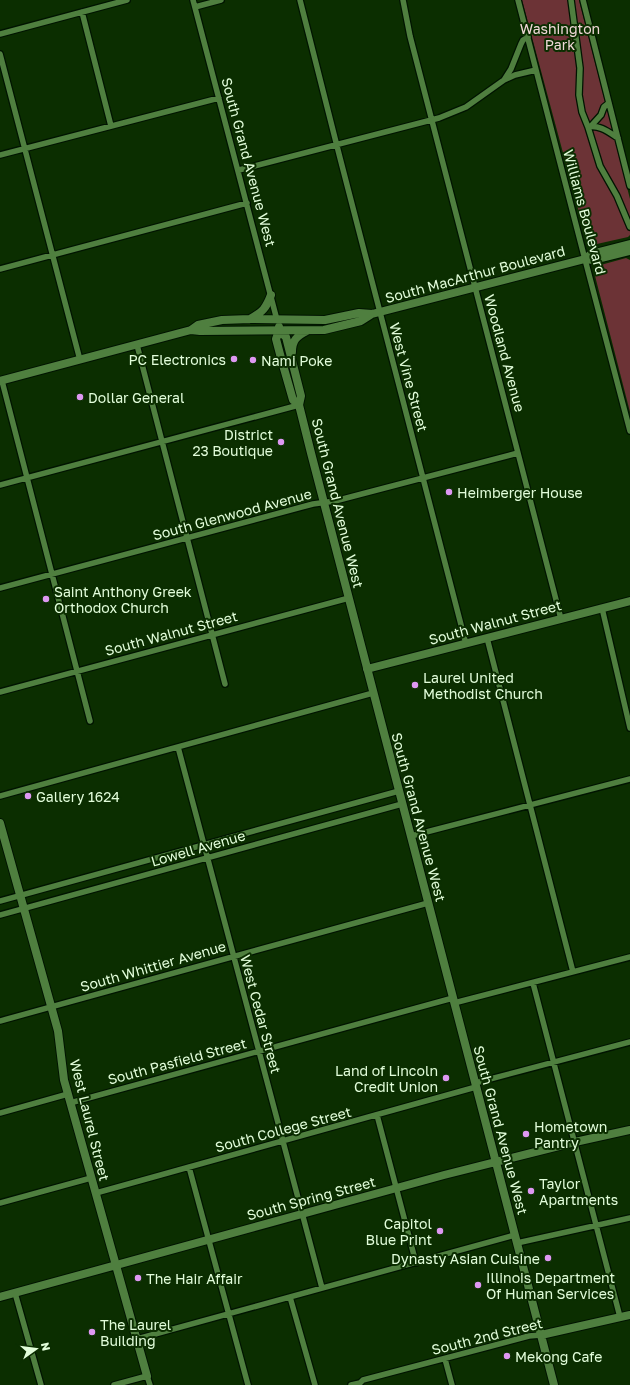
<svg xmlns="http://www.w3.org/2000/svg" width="630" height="1385" font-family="'Golos Text',sans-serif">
	<rect width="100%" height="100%" fill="#0b2e00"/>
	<path fill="#6c3336" d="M522,0H579L630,199V235L628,237L588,246Z
		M626,258L630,260V412L594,272L597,266Z"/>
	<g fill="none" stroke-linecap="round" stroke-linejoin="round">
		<defs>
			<path id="street" d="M193,0L277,320
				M300,0L339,154L466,644
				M403,0L410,36L561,619
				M518,0L582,248L630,431
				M571,0L580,68L579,95L582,112L588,127L600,166L617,196L630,227
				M583,0L630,186
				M195,7L221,0
				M82,12L111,126
				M0,34L127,0
				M0,54L80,360
				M504,80L511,69L521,44L523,40L528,37
				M591,126L601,115L604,107L609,103
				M588,127C599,124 610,133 618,138
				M0,155L219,98
				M239,170L439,118L466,107L504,80L515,75L536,70
				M0,269L247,203
				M137,345L225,684
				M2,381L90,721
				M0,485L299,405
				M0,588L313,504L335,501L518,453
				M602,608L630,728
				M487,638L573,972
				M0,692L349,598
				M178,747L322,1288
				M0,796L373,693
				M411,836L630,779
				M0,901L399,791
				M0,915L402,804
				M533,983L620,1317
				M454,1003L630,957
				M0,1021L428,903
				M475,1083L630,1042
				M70,1103L453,998
				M0,1113L68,1094
				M377,1115L416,1263
				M189,1167L248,1385
				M96,1193L476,1087
				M0,1203L91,1178
				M517,1243L630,1218
				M15,1293L41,1385
				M290,1297L315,1385
				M137,1339L515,1235
				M445,1359L452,1385
				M114,1385L147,1376L150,1385
				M351,1385L360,1383L363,1380L529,1336L541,1335"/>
			<path id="secondary" d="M585,259L591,254L630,244
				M250,319C263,312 266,308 271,295
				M279,327V331L276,339L281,358L293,400L299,405
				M191,330L200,331L324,330L361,321L372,314
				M279,331L286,337L301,396L299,405L311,453L554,1385
				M292,352C292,340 297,336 307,331
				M0,381L191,330L198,325L222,320L250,319L325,320L359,313L372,314L585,259L593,260L630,251
				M367,669L630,601
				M0,823L58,1031L64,1080L147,1376
				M0,1297L444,1175L575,1142L630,1130
				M541,1335L630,1315"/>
		</defs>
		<use href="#street" stroke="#001400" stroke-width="8"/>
		<use href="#secondary" stroke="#001400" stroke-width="10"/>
		<use href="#street" stroke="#4f7f3f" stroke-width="5.5"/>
		<use href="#secondary" stroke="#4f7f3f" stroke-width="8"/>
	</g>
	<g fill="#de98f2" stroke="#0b2e00" stroke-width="1.5">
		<circle cx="234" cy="359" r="4"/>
		<circle cx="253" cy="360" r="4"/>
		<circle cx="80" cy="397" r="4"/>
		<circle cx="281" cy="442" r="4"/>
		<circle cx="449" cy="492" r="4"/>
		<circle cx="46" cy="599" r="4"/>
		<circle cx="415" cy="685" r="4"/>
		<circle cx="28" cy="796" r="4"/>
		<circle cx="446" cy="1078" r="4"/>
		<circle cx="526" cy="1134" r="4"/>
		<circle cx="531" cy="1191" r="4"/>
		<circle cx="440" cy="1231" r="4"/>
		<circle cx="548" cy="1258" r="4"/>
		<circle cx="138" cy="1278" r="4"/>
		<circle cx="478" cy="1285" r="4"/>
		<circle cx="92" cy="1332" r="4"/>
		<circle cx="507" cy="1356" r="4"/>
	</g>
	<g text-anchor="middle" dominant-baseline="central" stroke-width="4" stroke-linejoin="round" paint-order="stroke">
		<g font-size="14" fill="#f1d8d8" stroke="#0b2e00">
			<text x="560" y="28">Washington<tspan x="560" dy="16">Park</tspan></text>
		</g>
		<g font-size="14" fill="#e2fdda" stroke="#0b2e00">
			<text transform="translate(249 162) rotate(75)">South Grand Avenue West</text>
			<text transform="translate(585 212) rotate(75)">Williams Boulevard</text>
			<text transform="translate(475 274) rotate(-15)">South MacArthur Boulevard</text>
			<text transform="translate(505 353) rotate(75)">Woodland Avenue</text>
			<text transform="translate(409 377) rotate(75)">West Vine Street</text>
			<text transform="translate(338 503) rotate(76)">South Grand Avenue West</text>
			<text transform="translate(232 514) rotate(-15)">South Glenwood Avenue</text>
			<text transform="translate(495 622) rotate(-15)">South Walnut Street</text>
			<text transform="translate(171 633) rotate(-15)">South Walnut Street</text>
			<text transform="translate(419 817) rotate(75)">South Grand Avenue West</text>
			<text transform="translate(198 848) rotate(-16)">Lowell Avenue</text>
			<text transform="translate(153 966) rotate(-16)">South Whittier Avenue</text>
			<text transform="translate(261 1014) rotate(75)">West Cedar Street</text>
			<text transform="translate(177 1061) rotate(-15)">South Pasfield Street</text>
			<text transform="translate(90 1120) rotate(76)">West Laurel Street</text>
			<text transform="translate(283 1129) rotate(-15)">South College Street</text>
			<text transform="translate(501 1130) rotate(75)">South Grand Avenue West</text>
			<text transform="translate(311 1198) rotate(-15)">South Spring Street</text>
			<text transform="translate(487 1336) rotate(-14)">South 2nd Street</text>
		</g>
		<g font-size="14" fill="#e2fdda" stroke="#0b2e00" text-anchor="start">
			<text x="226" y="359" text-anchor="end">PC Electronics</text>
			<text x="261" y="360">Nami Poke</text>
			<text x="88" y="397">Dollar General</text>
			<text x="273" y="434" text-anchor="end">District<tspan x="273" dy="16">23 Boutique</tspan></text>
			<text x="457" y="492">Heimberger House</text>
			<text x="54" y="591">Saint Anthony Greek<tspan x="54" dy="16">Orthodox Church</tspan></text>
			<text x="423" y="677">Laurel United<tspan x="423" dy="16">Methodist Church</tspan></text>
			<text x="36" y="796">Gallery 1624</text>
			<text x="438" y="1070" text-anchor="end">Land of Lincoln<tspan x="438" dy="16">Credit Union</tspan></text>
			<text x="534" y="1126">Hometown<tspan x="534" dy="16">Pantry</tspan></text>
			<text x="539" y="1183">Taylor<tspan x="539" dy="16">Apartments</tspan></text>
			<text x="432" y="1223" text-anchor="end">Capitol<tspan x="432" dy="16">Blue Print</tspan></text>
			<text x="540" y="1258" text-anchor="end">Dynasty Asian Cuisine</text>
			<text x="486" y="1277">Illinois Department<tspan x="486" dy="16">Of Human Services</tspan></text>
			<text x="146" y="1278">The Hair Affair</text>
			<text x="100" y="1324">The Laurel<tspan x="100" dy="16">Building</tspan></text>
			<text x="515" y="1356">Mekong Cafe</text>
		</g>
	</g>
	<g transform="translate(36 1349) rotate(76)" stroke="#0b2e00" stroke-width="3" paint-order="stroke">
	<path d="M0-3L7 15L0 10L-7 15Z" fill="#e2fdda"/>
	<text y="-6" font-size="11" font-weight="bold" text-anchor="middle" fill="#e2fdda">N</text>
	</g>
</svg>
